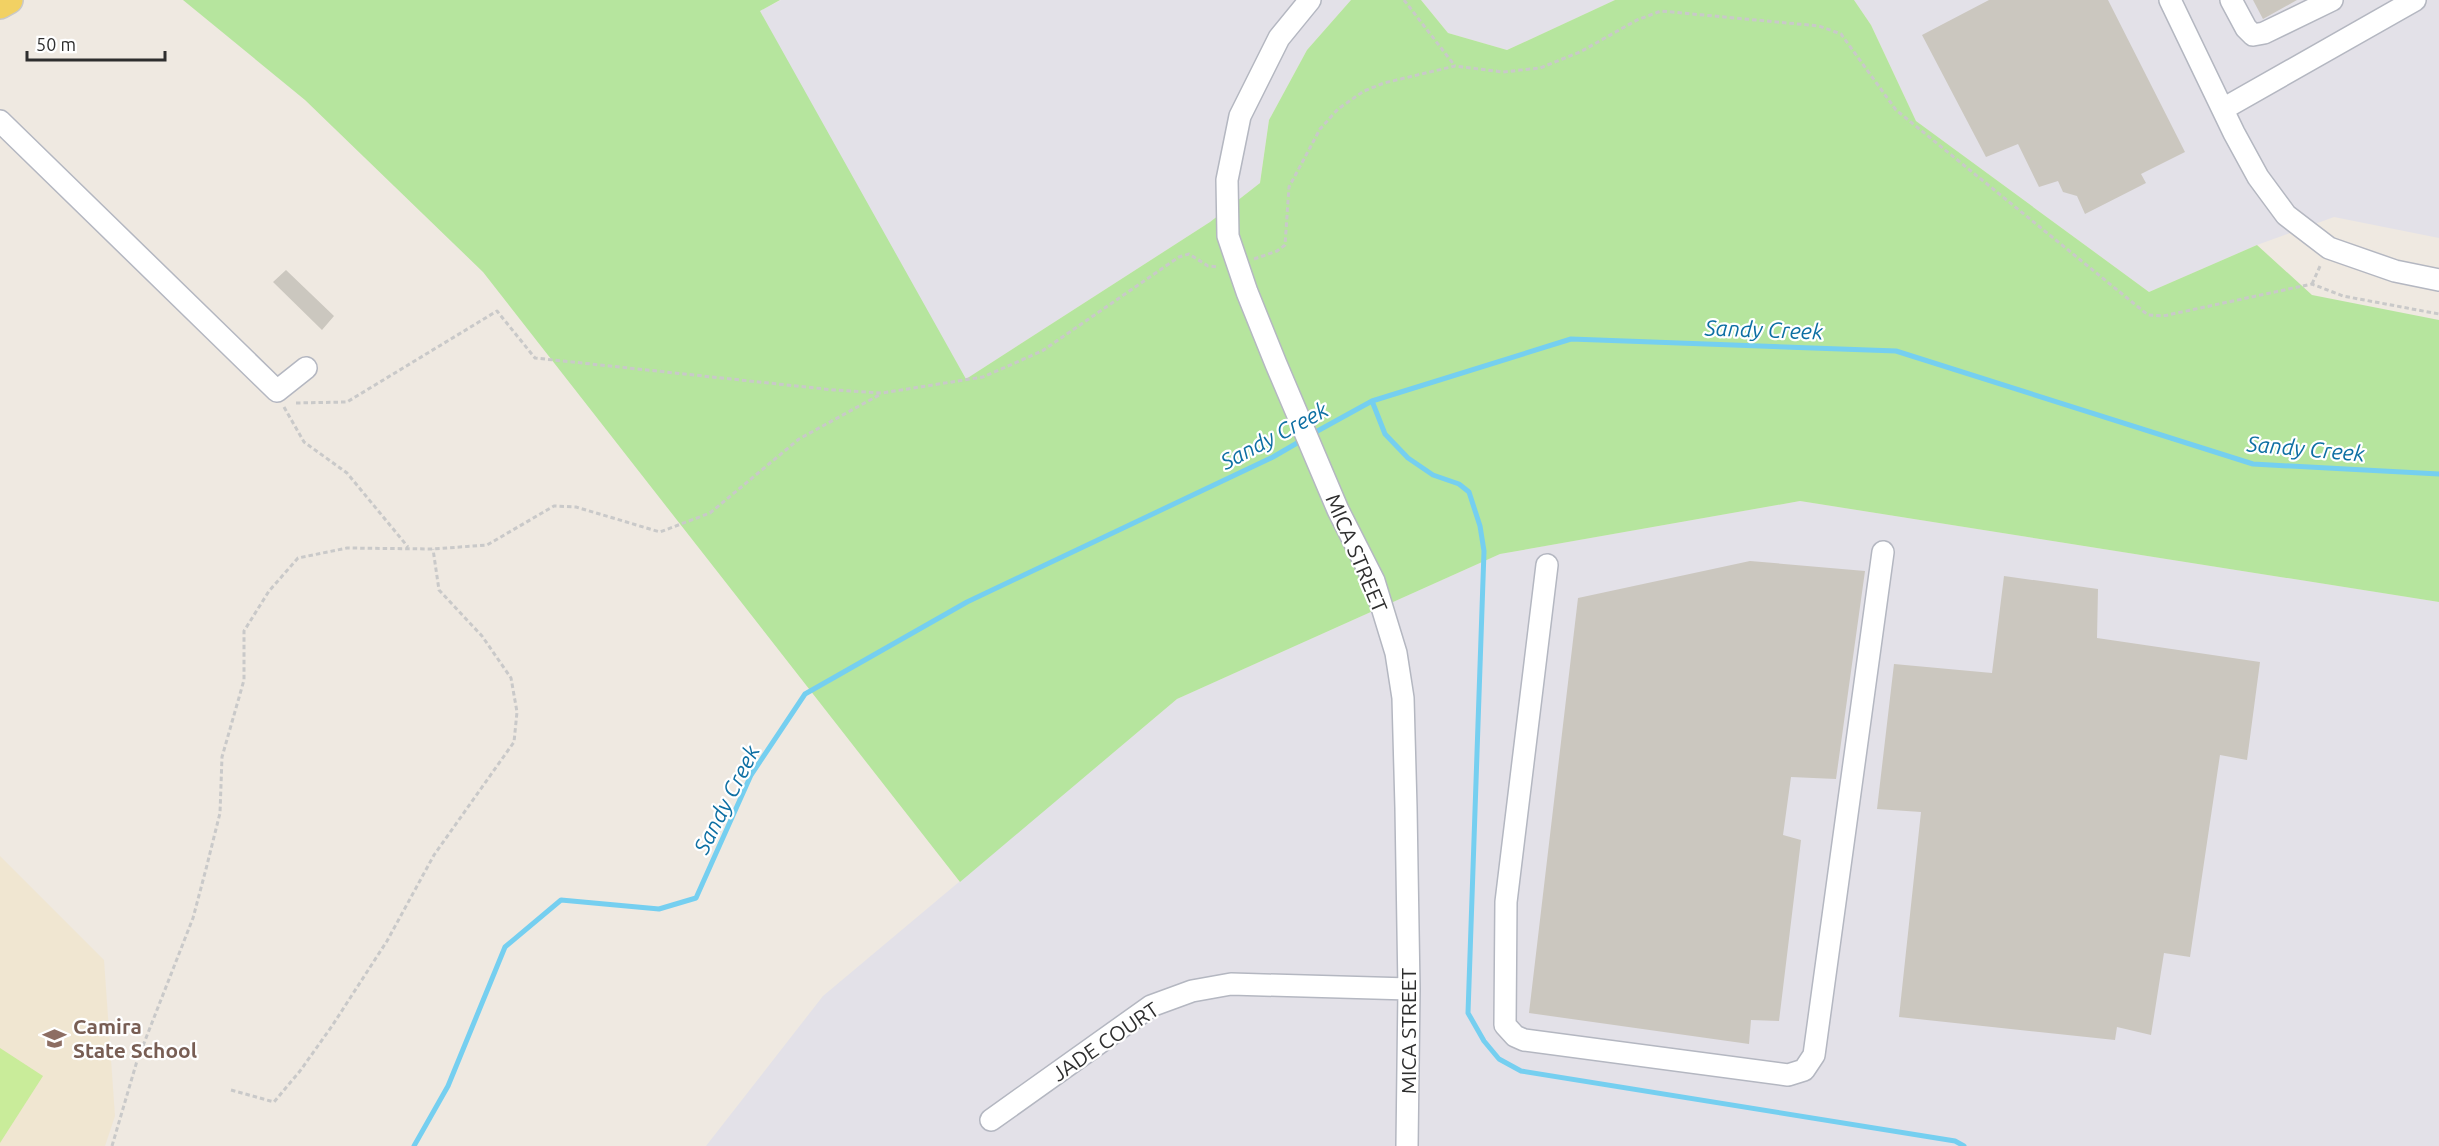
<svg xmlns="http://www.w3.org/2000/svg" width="2439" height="1146" font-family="Ubuntu,sans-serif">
	<rect width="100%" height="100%" fill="#efe9e1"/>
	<path fill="#e3e1e8" d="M781,0H1351L1307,50L1269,120L1260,183L1210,222L966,379L864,204L760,11Z
		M1421,0H1615L1507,50L1448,33Z
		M1854,0H2439V238L2334,217L2257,245L2149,292L1916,121L1871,25Z
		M1800,501L2439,602V1146H706L823,996L1177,699L1500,554Z"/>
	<path fill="#f0e6d1" d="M0,856L104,960L115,1116L105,1146H0Z"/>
	<path fill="#b6e59e" d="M183,0H780L760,11L966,379L1210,222L1260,183L1269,120L1307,50L1351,0H1421L1448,33L1507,50L1615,0H1854L1871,25L1916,121L2149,292L2257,245L2312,295L2439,320V602L1800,501L1500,554L1177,699L960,882L483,272L305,100Z"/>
	<path fill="#c9ec9a" d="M0,1048L43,1076L0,1143Z"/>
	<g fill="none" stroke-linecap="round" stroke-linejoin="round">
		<path stroke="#75cff0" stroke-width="5" d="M1372,401L1385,434L1408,458L1433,475L1459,484L1469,492L1480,526L1484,551L1468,1013L1484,1041L1499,1059L1521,1071L1955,1141L1964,1146
			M1312,434L1372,401L1571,339L1896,351L2253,464L2439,474
			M414,1146L448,1086L505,947L561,900L659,909L696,898L751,775L805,694L967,602L1273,457L1304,439"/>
	</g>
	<path fill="#cbc7bf" d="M1989,0H2108L2185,152L2141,174L2146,183L2085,214L2077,196L2063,192L2058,181L2039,187L2018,144L1986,157L1922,35Z
		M2253,0H2297L2263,19Z
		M286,270L334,316L322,330L273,282Z
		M1750,561L1865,571L1836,779L1791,777L1783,835L1801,840L1779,1021L1751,1020L1749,1044L1529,1013L1578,598Z
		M2004,576L2098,589L2097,638L2260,662L2247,760L2220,755L2190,957L2164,953L2151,1035L2117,1027L2115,1040L1899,1017L1921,812L1877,809L1894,664L1992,673Z"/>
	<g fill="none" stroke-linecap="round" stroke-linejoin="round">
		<defs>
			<path id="minor" d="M1310,0L1279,38L1240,116L1227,180L1228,236L1247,292L1276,364L1338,510L1374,581L1396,653L1403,698L1406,808L1409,989L1407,1146
				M2170,0L2234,133L2258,177L2286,215L2329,248L2395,271L2439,280
				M2231,0L2246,28L2253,35L2264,33L2332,0
				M2223,109L2415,0
				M0,121L277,391L306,368
				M1547,565L1506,902L1505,1025L1515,1036L1524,1040L1788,1075L1804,1070L1814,1055L1883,552
				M991,1120L1151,1006L1192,991L1231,984L1409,989"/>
			<path id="major" d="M0,5L9,0"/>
		</defs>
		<use href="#minor" stroke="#b4b7c1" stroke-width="24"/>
		<use href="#major" stroke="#c9c9c9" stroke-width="30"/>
		<path stroke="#c9c9c9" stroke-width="3" stroke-dasharray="4.5 3" stroke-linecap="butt" d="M1404,0L1455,66
			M1254,259L1277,251L1285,245L1289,187L1320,129L1338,109L1364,91L1384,83L1455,66L1503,72L1540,68L1580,52L1637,20L1661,11L1819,26L1841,34L1896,110L2148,315L2163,316L2312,284L2343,296L2439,314
			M2312,284L2321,264
			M296,403L347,402L497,311L535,358L834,390L882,393L983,377L1042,351L1179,257L1189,254L1208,266L1219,267
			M284,407L304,442L347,473L408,547
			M231,1090L274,1102L300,1071L332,1026L387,941L434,855L514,742L517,712L511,678L482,636L439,590L433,549
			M112,1146L137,1061L193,918L206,869L220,813L222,757L244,680V631L269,591L298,558L347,548L433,549L487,545L554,506L576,507L660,532L710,513L799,439L881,394"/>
		<use href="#minor" stroke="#fff" stroke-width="21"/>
		<use href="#major" stroke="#f2d163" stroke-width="27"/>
	</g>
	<defs>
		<symbol id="school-bare" viewBox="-9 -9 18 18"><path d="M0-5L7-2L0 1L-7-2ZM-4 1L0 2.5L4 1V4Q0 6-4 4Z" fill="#8d6e63" stroke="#fff" stroke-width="2.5" paint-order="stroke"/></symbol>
	</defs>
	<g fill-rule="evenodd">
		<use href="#school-bare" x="38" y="1022" width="33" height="33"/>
	</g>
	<g text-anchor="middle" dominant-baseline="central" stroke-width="4.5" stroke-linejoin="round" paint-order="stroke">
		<g font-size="21" fill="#2e2e2e" stroke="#fff">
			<text transform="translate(1357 553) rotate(67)">MICA STREET</text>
			<text transform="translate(1408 1031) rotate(-90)">MICA STREET</text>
			<text transform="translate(1105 1041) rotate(-34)">JADE COURT</text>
		</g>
		<g font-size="21" font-weight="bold" fill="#785e54" stroke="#fff" text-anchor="start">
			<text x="73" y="1026">Camira<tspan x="73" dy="24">State School</tspan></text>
		</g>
		<g font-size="22" font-style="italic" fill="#0d6fa3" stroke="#fff">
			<text transform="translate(1764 329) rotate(2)">Sandy Creek</text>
			<text transform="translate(1274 435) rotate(-28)">Sandy Creek</text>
			<text transform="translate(2306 448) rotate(5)">Sandy Creek</text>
			<text transform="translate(726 799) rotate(-63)">Sandy Creek</text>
		</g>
	</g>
	<path d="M27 51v9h138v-9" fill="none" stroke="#2e2e2e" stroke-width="3"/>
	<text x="36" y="51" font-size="18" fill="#2e2e2e" stroke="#ffffff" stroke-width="4.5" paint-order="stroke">50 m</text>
</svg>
